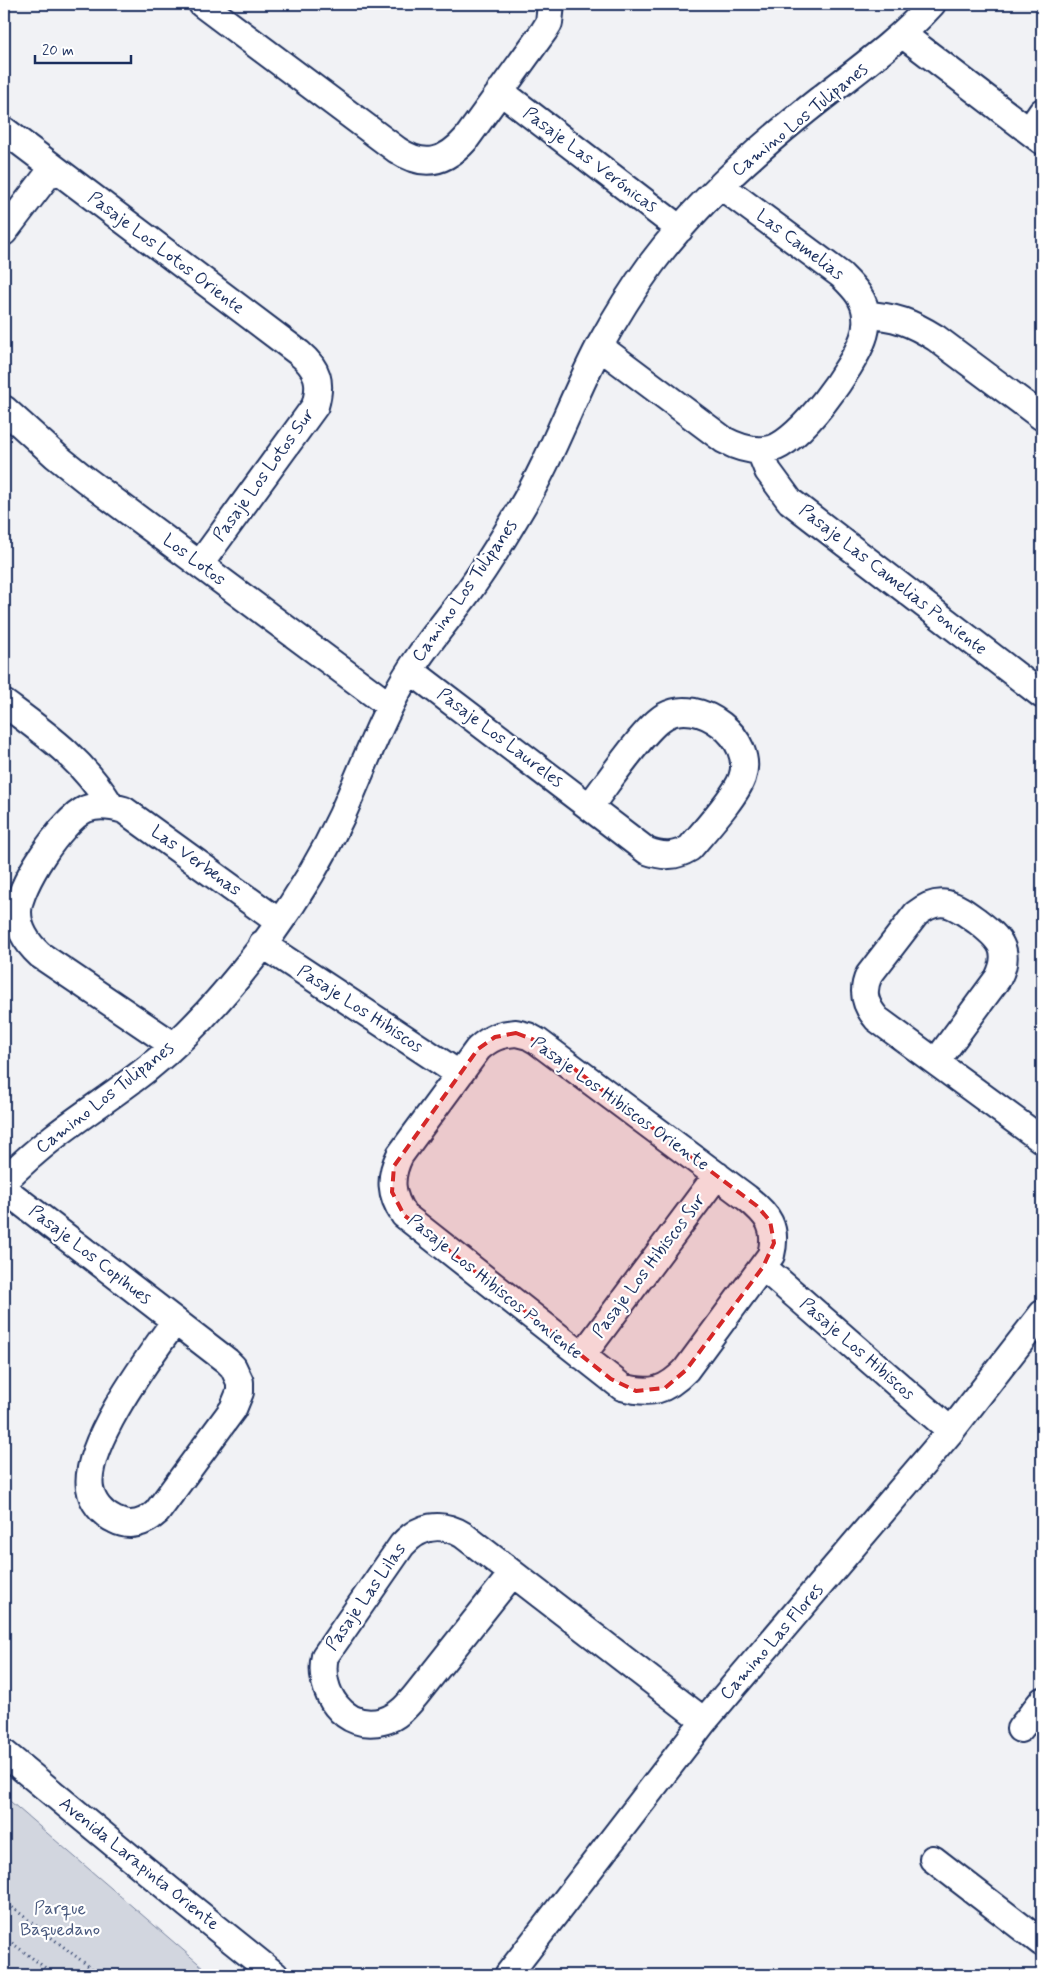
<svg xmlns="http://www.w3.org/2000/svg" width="1046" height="1979" font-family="Mynerve,sans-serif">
	<rect width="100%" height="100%" fill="#f1f2f5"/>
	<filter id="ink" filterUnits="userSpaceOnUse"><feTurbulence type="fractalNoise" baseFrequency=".02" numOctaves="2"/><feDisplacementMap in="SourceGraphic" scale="10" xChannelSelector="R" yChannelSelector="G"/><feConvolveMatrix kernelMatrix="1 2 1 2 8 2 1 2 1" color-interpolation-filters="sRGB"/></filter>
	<g filter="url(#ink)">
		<path fill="#d2d6df" stroke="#76829e" d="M4,1796L212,1975H4Z"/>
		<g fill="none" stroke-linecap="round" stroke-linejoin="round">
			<defs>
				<path id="street" d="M202,4L397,150C424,168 445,163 466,139L544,31L549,23L551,4
					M902,34L1042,141
					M500,91L680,229
					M4,130L299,353C318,369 322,382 315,406L200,564
					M1029,131L1042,112
					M4,232L53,168
					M866,315C895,316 912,323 936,338L1042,417
					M600,347L724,440C739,448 754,453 771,449C801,441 853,367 863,339C866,331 867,324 866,316C865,298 853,287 841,275L721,186
					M4,409L56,456L86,480L390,706
					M760,451L768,471L790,501L1042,695
					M410,670L647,851C663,857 675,857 690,848C704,831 736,796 742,778C756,739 699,696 665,716C644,728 607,784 590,806
					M4,703C47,735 82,759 111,806
					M262,944L459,1074
					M516,1033L528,1036L537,1041L747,1198C768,1215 778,1227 771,1255L686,1370C666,1391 651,1395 622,1387L404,1215C390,1195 389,1177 400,1155L478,1049C490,1038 500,1034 516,1033Z
					M173,1045L40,955C27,943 18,930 18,912C18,886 62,820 86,809C99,804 111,806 124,810L279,922
					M936,1062L998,978C1012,950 999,938 977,921C955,905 941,894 916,914L869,975C861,992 865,1005 877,1019L1042,1140
					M4,1181C20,1165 37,1150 55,1136C86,1112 118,1092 148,1068C196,1030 236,982 272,933C299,896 323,856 342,815C360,775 375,734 395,696C414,659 441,628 465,596C485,569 502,541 519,512C551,459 571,401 599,347C615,318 633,289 652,263C693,208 745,160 798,117C844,79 892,48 932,4
					M4,1189L227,1361L233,1367L240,1382V1392L233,1409L157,1512C145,1523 130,1528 115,1520C102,1514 92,1502 90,1488C83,1445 150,1356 175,1321
					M763,1267L951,1431
					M582,1356L717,1175
					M512,1574L416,1695C407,1706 398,1717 383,1721C344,1732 317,1691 325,1656L402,1545C419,1526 440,1521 463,1535L704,1721
					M1020,1729L1042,1701
					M4,1753L188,1905L275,1975
					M933,1859L1042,1943
					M508,1975L704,1721L951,1431L1042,1314"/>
			</defs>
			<use href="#street" stroke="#1b2f5e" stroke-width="30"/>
			<path stroke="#1b2f5e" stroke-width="3" stroke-dasharray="1 4" stroke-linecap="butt" d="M4,1901L100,1975
				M4,1937L55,1975"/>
			<use href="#street" stroke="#fff" stroke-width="26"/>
		</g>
	</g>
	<path fill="#d62828" fill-opacity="0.2" stroke="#d62828" stroke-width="4" stroke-dasharray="10 6" stroke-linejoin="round" d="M516,1033L537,1041L757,1206L770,1221L774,1243L763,1267L686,1370L665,1388L636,1391L611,1379L404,1215L392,1192L394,1166L478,1049L495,1037Z"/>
	<g text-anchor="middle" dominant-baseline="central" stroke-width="4.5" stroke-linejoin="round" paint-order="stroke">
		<g font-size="18" fill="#1b2f5e" stroke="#fff">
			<text transform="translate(800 120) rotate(-39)">Camino Los Tulipanes</text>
			<text transform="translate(590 160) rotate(37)">Pasaje Las Verónicas</text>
			<text transform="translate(800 245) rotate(37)">Las Camelias</text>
			<text transform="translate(166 253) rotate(37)">Pasaje Los Lotos Oriente</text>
			<text transform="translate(264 475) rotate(-54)">Pasaje Los Lotos Sur</text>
			<text transform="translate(194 560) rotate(37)">Los Lotos</text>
			<text transform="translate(893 580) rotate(38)">Pasaje Las Camelias Poniente</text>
			<text transform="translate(465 591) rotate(-55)">Camino Los Tulipanes</text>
			<text transform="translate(500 738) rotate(37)">Pasaje Los Laureles</text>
			<text transform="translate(196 861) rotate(36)">Las Verbenas</text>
			<text transform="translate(360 1009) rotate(33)">Pasaje Los Hibiscos</text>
			<text transform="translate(105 1098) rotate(-38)">Camino Los Tulipanes</text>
			<text transform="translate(620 1104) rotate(36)">Pasaje Los Hibiscos Oriente</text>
			<text transform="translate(90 1255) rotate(38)">Pasaje Los Copihues</text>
			<text transform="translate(649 1266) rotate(-53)">Pasaje Los Hibiscos Sur</text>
			<text transform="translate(495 1287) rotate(39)">Pasaje Los Hibiscos Poniente</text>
			<text transform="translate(857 1349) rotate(41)">Pasaje Los Hibiscos</text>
			<text transform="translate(366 1597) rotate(-55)">Pasaje Las Lilas</text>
			<text transform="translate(772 1642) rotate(-49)">Camino Las Flores</text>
			<text transform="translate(139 1864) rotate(39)">Avenida Larapinta Oriente</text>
		</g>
		<g font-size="18" fill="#49597e" stroke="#fff">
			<text x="60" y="1909">Parque<tspan x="60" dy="21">Baquedano</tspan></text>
		</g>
	</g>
	<rect width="1046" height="1979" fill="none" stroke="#fff" stroke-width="20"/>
	<rect x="10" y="10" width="1026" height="1959" fill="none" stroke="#1b2f5e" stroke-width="2" filter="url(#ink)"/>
	<path d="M35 55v8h96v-8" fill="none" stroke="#1b2f5e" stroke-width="2.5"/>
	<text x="42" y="55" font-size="15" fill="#1b2f5e" stroke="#ffffff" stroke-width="4" paint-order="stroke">20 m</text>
</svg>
